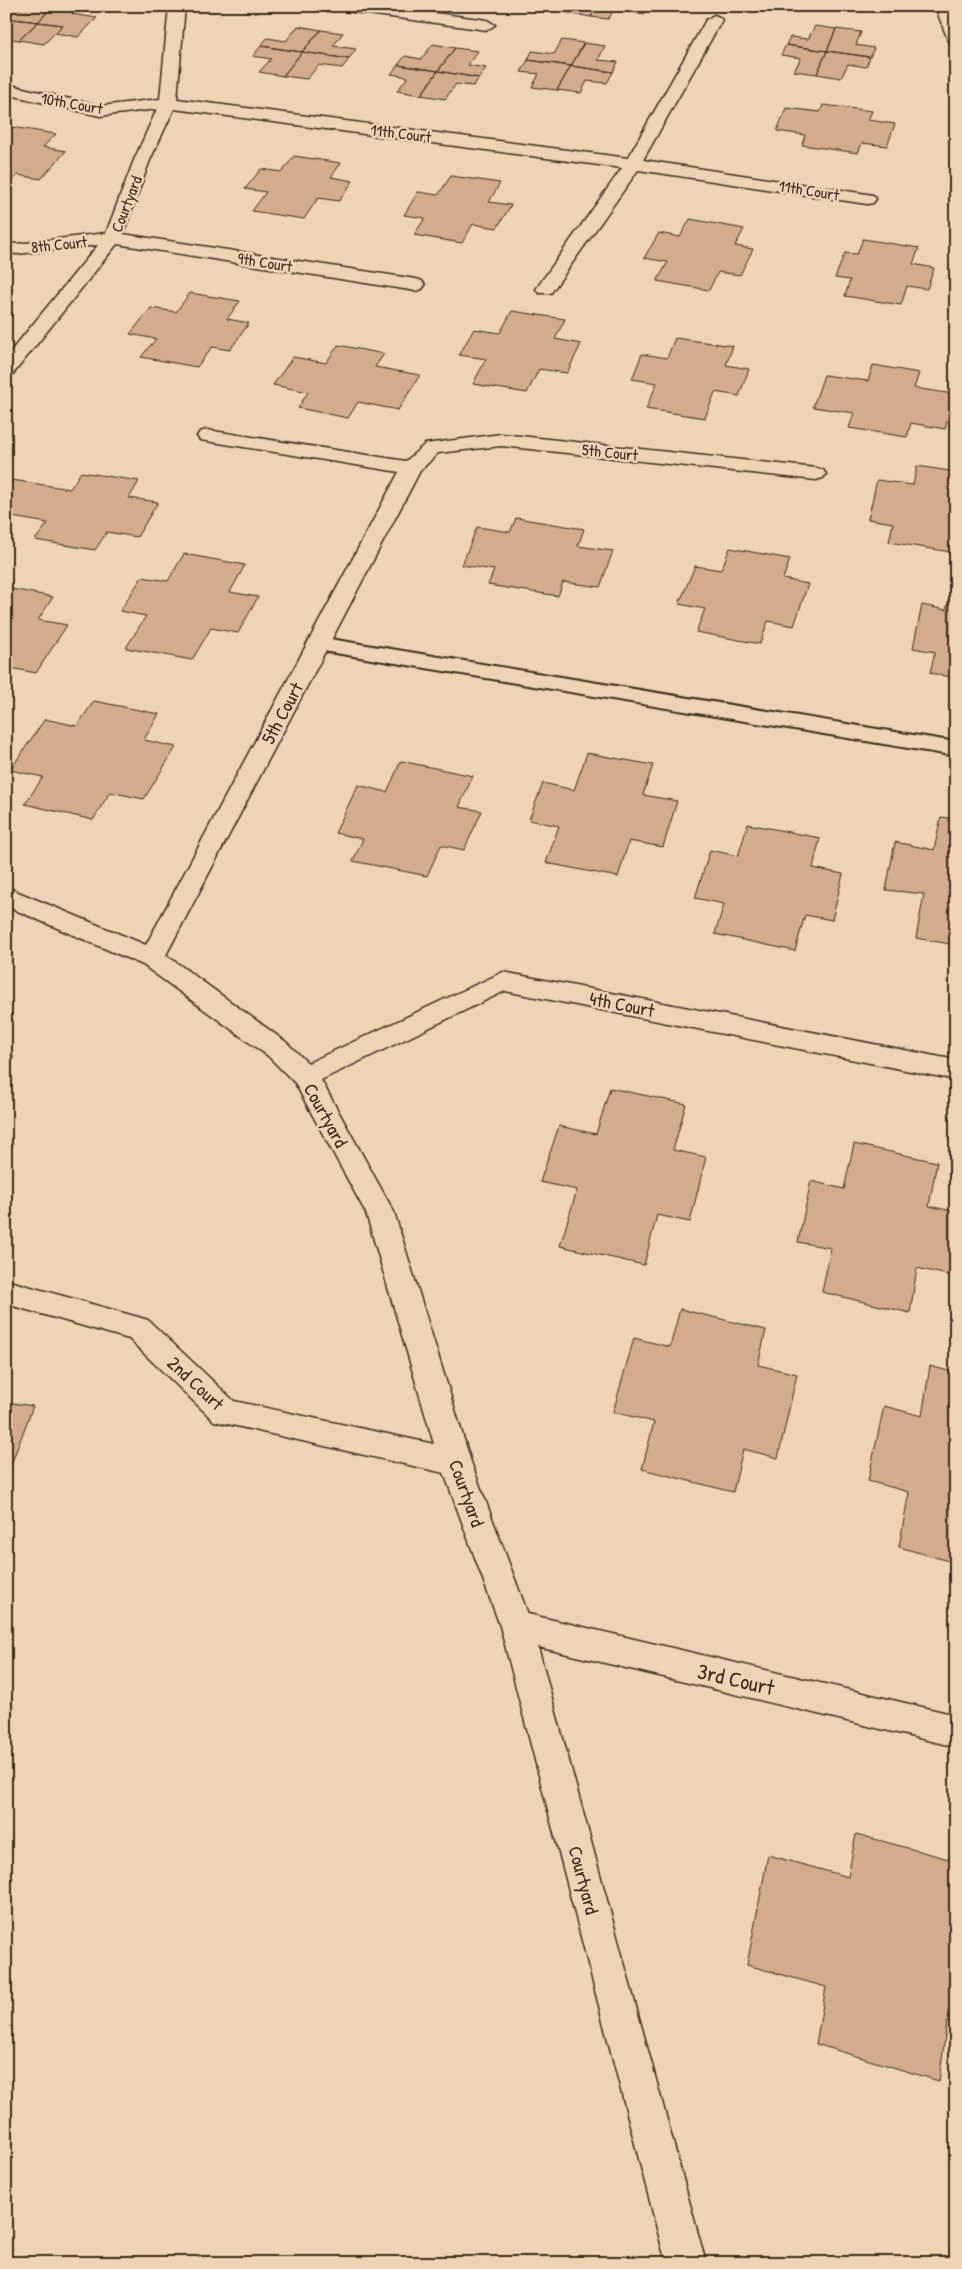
<svg xmlns="http://www.w3.org/2000/svg" width="962" height="2269" font-family="'Patrick Hand',sans-serif">
	<rect width="100%" height="100%" fill="#eed4b5"/>
	<filter id="ink" filterUnits="userSpaceOnUse"><feTurbulence type="fractalNoise" baseFrequency=".02" numOctaves="2"/><feDisplacementMap in="SourceGraphic" scale="10" xChannelSelector="R" yChannelSelector="G"/><feConvolveMatrix kernelMatrix="1 2 1 2 8 2 1 2 1" color-interpolation-filters="sRGB"/></filter>
	<g filter="url(#ink)">
		<path fill="#d4ac8d" stroke="#3b2a1e" d="M6,6L22,9L25,6H53L38,22L6,18Z
			M53,6L79,7L72,14L97,18L78,37L55,33L63,25L38,22Z
			M572,6H597L591,17L567,13Z
			M597,6H650L644,14L614,10L608,19L591,17Z
			M6,18L38,22L19,40L6,38Z
			M38,22L63,25L44,44L19,40Z
			M298,26L321,30L302,52L261,46L267,38L286,41Z
			M815,26L836,29L827,51L786,45L790,37L808,39Z
			M836,29L861,32L856,45L874,48L870,57L827,51Z
			M321,30L343,33L333,46L356,49L349,59L302,52Z
			M562,40L584,43L571,66L528,60L532,51L554,54Z
			M584,43L605,46L598,60L618,62L613,72L571,66Z
			M433,44L455,48L438,71L398,65L405,56L421,59Z
			M786,45L827,51L817,74L794,71L801,58L781,55Z
			M261,46L302,52L283,76L259,72L271,59L253,56Z
			M455,48L478,51L468,65L486,68L479,78L438,71Z
			M827,51L870,57L866,67L848,64L841,78L817,74Z
			M302,52L349,59L342,68L319,65L307,79L283,76Z
			M528,60L571,66L557,90L532,87L539,74L521,72Z
			M398,65L438,71L421,95L397,91L408,77L391,74Z
			M571,66L613,72L607,83L587,81L581,93L557,90Z
			M438,71L479,78L473,86L456,84L445,99L421,95Z
			M823,105L872,111L868,120L895,124L887,146L862,143L858,153L802,145L805,135L777,131L786,108L820,112Z
			M11,127L56,134L43,147L66,151L41,179L17,175L6,187V132Z
			M294,156L341,163L331,177L353,181L339,201L318,198L304,219L252,211L266,192L245,189L261,169L282,172Z
			M451,176L500,183L489,202L511,205L497,228L473,224L462,243L414,235L425,218L404,215L418,192L438,195Z
			M690,219L744,229L735,246L753,249L740,275L718,272L709,290L657,281L668,262L644,258L659,233L680,237Z
			M863,239L919,248L913,264L934,268L927,289L907,286L901,305L845,296L850,280L835,278L845,253L857,254Z
			M190,293L240,301L227,319L249,323L230,350L212,347L197,367L141,357L156,339L130,334L151,308L176,312Z
			M512,311L565,319L555,339L581,344L567,373L539,369L527,393L473,384L486,359L459,355L474,329L500,333Z
			M675,338L733,346L726,365L749,369L739,396L715,392L705,418L646,409L657,383L632,379L642,354L667,358Z
			M338,345L384,354L375,367L420,375L398,410L358,402L348,418L298,408L308,392L273,385L293,357L326,363Z
			M873,365L919,373L914,388L954,394L945,429L911,423L907,437L849,428L854,413L813,407L824,375L868,381Z
			M917,466L956,472V531L951,552L889,542L893,523L868,519L877,480L913,485Z
			M81,472L139,481L129,498L158,502L137,537L107,532L95,550L35,540L48,523L6,516V487L12,480L70,489Z
			M516,518L584,529L578,546L613,551L600,587L563,582L558,596L488,585L494,570L462,565L477,527L510,532Z
			M730,548L790,559L783,579L808,584L794,626L768,621L760,644L696,632L705,609L679,604L695,566L721,570Z
			M184,554L245,565L230,592L258,597L238,633L211,628L192,660L126,648L146,616L120,611L142,577L168,581Z
			M6,588L53,597L38,620L67,625L36,673L6,667Z
			M951,592L956,593V678L930,673L935,652L913,648L922,605L946,610Z
			M94,701L159,714L144,740L176,747L144,799L110,792L93,820L25,804L43,777L10,770L45,719L77,726Z
			M587,753L653,765L643,795L677,801L663,847L629,841L618,877L546,863L559,826L529,820L543,783L574,790Z
			M401,761L473,776L459,807L482,811L464,850L441,845L427,876L353,861L363,839L335,833L358,785L387,792Z
			M941,817L956,819V945L916,938L924,894L886,890L895,842L934,850Z
			M748,824L820,838L813,868L843,874L832,920L805,915L795,951L715,934L724,904L695,898L710,850L738,856Z
			M6,1055L14,1056L6,1070Z
			M610,1088L686,1104L673,1150L706,1157L690,1222L657,1215L644,1265L560,1246L577,1190L540,1182L559,1126L596,1134Z
			M854,1144L937,1162L929,1206L956,1212V1277L917,1268L910,1313L822,1292L831,1248L798,1242L811,1181L844,1189Z
			M680,1309L766,1330L758,1365L797,1374L778,1458L743,1449L733,1492L642,1469L654,1422L613,1412L634,1338L670,1347Z
			M930,1366L956,1373V1563L899,1547L909,1492L868,1481L884,1406L922,1416Z
			M6,1402L33,1406L6,1478Z
			M856,1834L956,1861V2024L947,2022L939,2081L816,2044L826,1987L747,1965L768,1855L848,1877Z"/>
		<g fill="none" stroke-linecap="round" stroke-linejoin="round">
			<defs>
				<path id="lane" d="M318,637L956,742V756L311,649L307,644L311,639Z"/>
				<path id="street" d="M169,6H185L177,99L628,158L706,20L714,15L719,17L722,20L643,160L867,194L873,195L876,199L873,203L867,204L638,170L551,293H539L536,289L622,168L174,109L150,160L123,234L416,279L422,281L425,285L422,289L416,291L117,244L13,374L6,376V357L98,245L17,254L6,253V243L17,244L106,233L134,160L157,109L100,116L6,94V84L100,106L160,99Z
					M339,6H382L487,20L495,25L487,30L346,11Z
					M207,430L406,461L425,444L501,434L816,468L823,470L826,474L823,478L816,480L501,446L438,453L420,471L166,955L286,1042L308,1063L503,972L956,1060V1080L505,991L321,1080L394,1212L471,1462L528,1614L956,1715V1747L538,1647L706,2263H666L500,1626L444,1473L214,1421L129,1339L6,1304V1280L138,1317L148,1320L234,1401L434,1444L366,1213L295,1083L268,1056L143,965L6,906V887L146,945L399,472L200,440L197,436L200,432Z"/>
				<path id="secondary" d="M935,6H951L956,19V45L948,40Z"/>
			</defs>
			<use href="#lane" stroke="#3b2a1e" stroke-width="4"/>
			<use href="#street" stroke="#3b2a1e" stroke-width="3"/>
			<use href="#secondary" stroke="#3b2a1e" stroke-width="3"/>
			<use href="#lane" fill="#eed4b5" fill-rule="evenodd"/>
			<use href="#street" fill="#eed4b5" fill-rule="evenodd"/>
			<use href="#secondary" fill="#eed4b5" fill-rule="evenodd"/>
		</g>
	</g>
	<g text-anchor="middle" dominant-baseline="central" stroke-width="5" stroke-linejoin="round" paint-order="stroke">
		<g font-size="16" fill="#3b2a1e" stroke="#eed4b5">
			<text transform="translate(72 103) rotate(10)">10th Court</text>
			<text transform="translate(401 133) rotate(7)">11th Court</text>
			<text transform="translate(809 190) rotate(9)">11th Court</text>
			<text transform="translate(126 204) rotate(-69)">Courtyard</text>
			<text transform="translate(59 244) rotate(-6)">8th Court</text>
			<text transform="translate(265 262) rotate(9)">9th Court</text>
			<text transform="translate(610 452) rotate(6)">5th Court</text>
		</g>
		<g font-size="19" fill="#3b2a1e" stroke="#eed4b5">
			<text transform="translate(282 713) rotate(-62)">5th Court</text>
			<text transform="translate(622 1004) rotate(11)">4th Court</text>
			<text transform="translate(326 1115) rotate(61)">Courtyard</text>
			<text transform="translate(196 1383) rotate(43)">2nd Court</text>
			<text transform="translate(467 1493) rotate(70)">Courtyard</text>
			<text transform="translate(584 1880) rotate(75)">Courtyard</text>
		</g>
		<g font-size="22" fill="#3b2a1e" stroke="#eed4b5">
			<text transform="translate(736 1679) rotate(13)">3rd Court</text>
		</g>
	</g>
	<rect width="962" height="2269" fill="none" stroke="#eed4b5" stroke-width="25"/>
	<rect x="12" y="12" width="937" height="2244" fill="none" stroke="#3b2a1e" stroke-width="2" filter="url(#ink)"/>
</svg>
